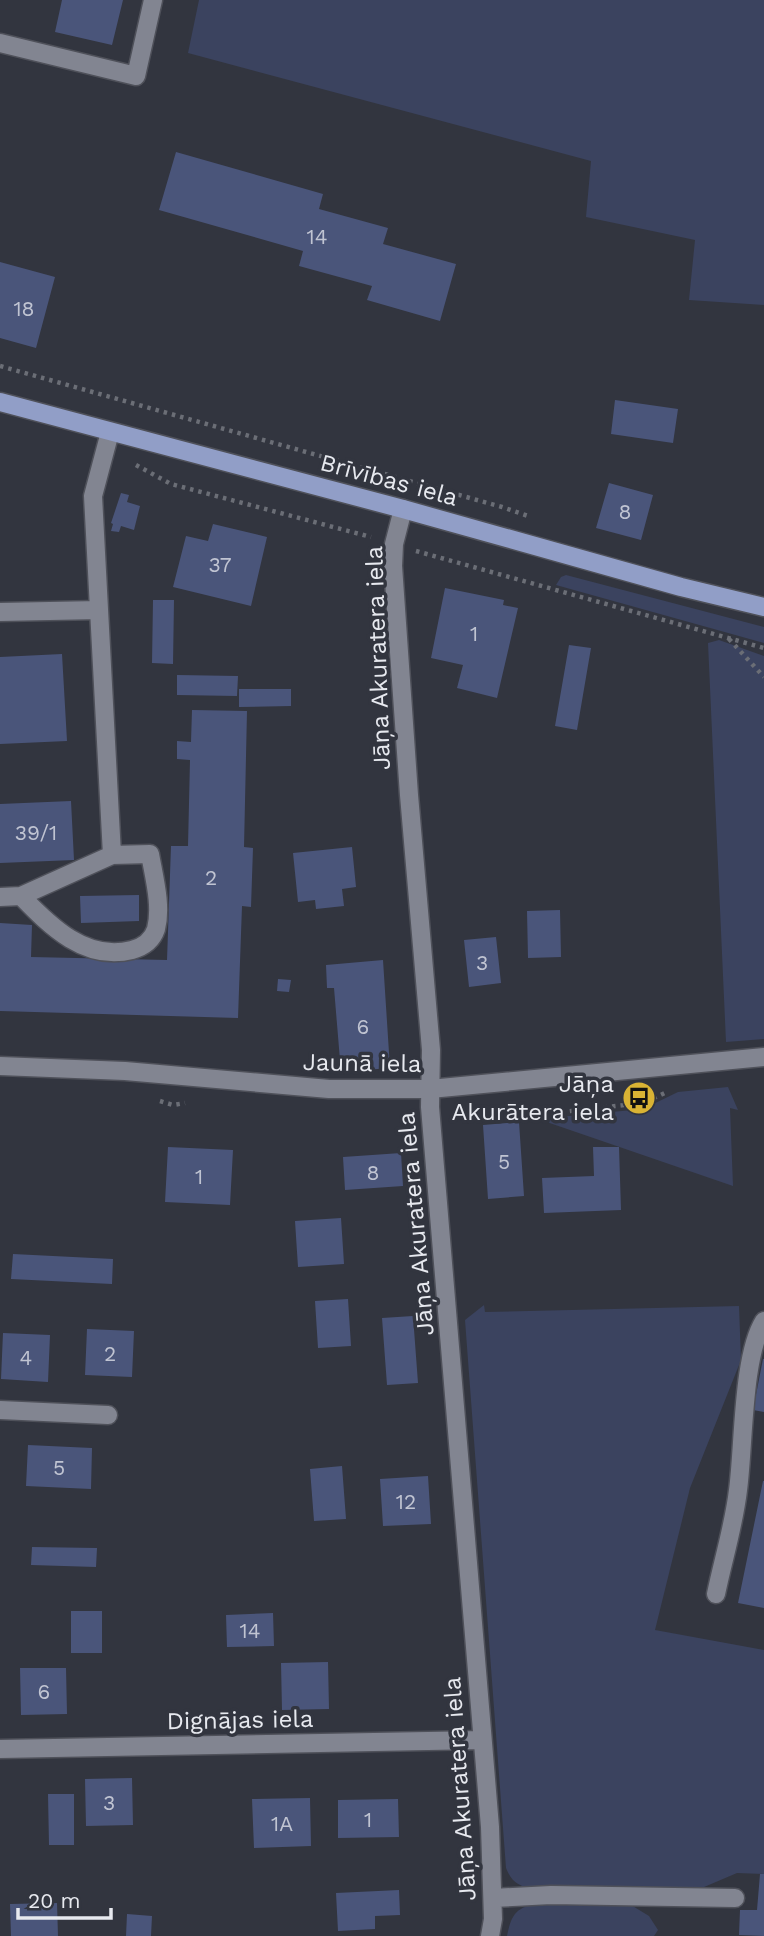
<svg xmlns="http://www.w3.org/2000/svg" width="764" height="1936" font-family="'Work Sans',sans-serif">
	<rect width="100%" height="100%" fill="#32353f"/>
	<path fill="#3b435f" d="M199,0H764V305L689,300L695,240L586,217L591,161L188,53Z
		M566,575L764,627V643L556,585L561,577Z
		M719,640L764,656V1039L726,1042L708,643Z
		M728,1087L738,1110L730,1108L733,1186L538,1119L643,1109L678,1092Z
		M484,1305L485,1312L739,1306L741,1360L690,1488L655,1630L764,1650V1874L737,1873L690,1893L535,1890C519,1886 512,1883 506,1868L465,1320Z
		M543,1902L631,1905L649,1916L658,1930L654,1936H507C512,1911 518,1907 543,1902Z"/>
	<path fill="#4a557a" d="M62,0H123L112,45L55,32Z
		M176,152L323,194L319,209L388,228L383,244L456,264L440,321L367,300L372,286L299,266L303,251L159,210Z
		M0,262L55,277L36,348L0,338Z
		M615,400L678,409L673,443L611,434Z
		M609,483L653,495L641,540L596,528Z
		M121,493L129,495L127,502L140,506L134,530L121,526L119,532L111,531L113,524L111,523Z
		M213,524L267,537L251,606L173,587L186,536L208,541Z
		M445,588L504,600L503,605L518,608L497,698L457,688L463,665L431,658Z
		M153,600H174L173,664L152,663Z
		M569,645L591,648L577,730L555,726Z
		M62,654L67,741L0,744V657Z
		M177,675L238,676L237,696L177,695Z
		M239,689H291V706L239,707Z
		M192,710L247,711L244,847L253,848L251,907L242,906L238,1018L0,1011V923L32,925L31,957L167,960L171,846H188L190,760L177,759V741L191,742Z
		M71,801L74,860L0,863V804Z
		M352,847L356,887L342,889L344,906L316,909L315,900L298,902L293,853Z
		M139,895V921L81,923L80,896Z
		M560,910L561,957L528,958L527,911Z
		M496,937L501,983L469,987L464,940Z
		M383,960L390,1068L341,1072L334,988H327L326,965Z
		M278,979L291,980L289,992L277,991Z
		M519,1122L524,1196L488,1199L483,1125Z
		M168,1147L233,1150L230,1205L165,1202Z
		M593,1147H619L621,1210L544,1213L542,1178L594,1176Z
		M401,1153L403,1186L345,1190L343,1157Z
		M341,1218L344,1264L298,1267L295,1221Z
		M13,1254L113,1259L112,1284L11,1279Z
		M348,1299L351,1346L318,1348L315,1301Z
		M413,1316L418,1383L387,1385L382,1318Z
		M87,1329L134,1331L132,1377L85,1375Z
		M3,1333L50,1335L48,1382L1,1379Z
		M763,1359H764V1412L753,1410Z
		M28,1445L92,1448L91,1489L26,1486Z
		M342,1466L346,1519L314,1521L310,1469Z
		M428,1476L431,1524L383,1526L380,1479Z
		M763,1481H764V1608L738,1603Z
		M32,1547L97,1548L96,1567L31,1565Z
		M71,1611H102V1653H71Z
		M273,1613L274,1646L227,1647L226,1615Z
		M328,1662L329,1709L282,1710L281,1663Z
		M20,1668H66L67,1714L21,1715Z
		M132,1778L133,1825L86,1826L85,1779Z
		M48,1794H74V1845H49Z
		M310,1798L311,1846L254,1848L252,1799Z
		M398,1799L399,1837L338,1838V1800Z
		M760,1874H764V1936L739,1935L740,1910H757Z
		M399,1890L400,1915L375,1916V1929L338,1931L336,1893Z
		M57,1903L58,1936H11L10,1904Z
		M127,1914L152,1916L151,1936H126Z"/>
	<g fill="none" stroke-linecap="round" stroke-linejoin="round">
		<defs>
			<path id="minor" d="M0,43L136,76L153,0
				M403,509L394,544L393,566L409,795L431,1050L430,1107L490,1827L493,1919L490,1936
				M0,612L99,610
				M21,896C50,926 86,962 132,950C143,947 152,941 156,929C162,906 154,877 150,854L112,855
				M0,897L21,896L112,855L93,496L110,432
				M0,1066L125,1071L329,1089H430L764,1057
				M0,1410L108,1415
				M716,1594C723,1560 734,1525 738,1490C744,1446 742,1356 764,1321
				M0,1749L481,1740
				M493,1898L551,1895L735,1898"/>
			<path id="major" d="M0,402L403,509L681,587L764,607"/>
		</defs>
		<use href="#minor" stroke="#4f515a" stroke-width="21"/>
		<use href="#major" stroke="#4f515a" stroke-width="21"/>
		<path stroke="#6b6e76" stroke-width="4.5" stroke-dasharray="3.5 5" stroke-linecap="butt" d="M0,366L502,507L531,517
			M136,465L171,484L371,537
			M416,551L764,648
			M729,639L764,677
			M160,1101L173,1105L185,1103
			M511,1108L544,1114L643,1103L667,1092"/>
		<use href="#minor" stroke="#828591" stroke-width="18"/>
		<use href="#major" stroke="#919ec7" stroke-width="18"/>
	</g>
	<defs>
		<symbol id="bus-disc" viewBox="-11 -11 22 22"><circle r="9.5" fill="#d9b334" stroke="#32353f"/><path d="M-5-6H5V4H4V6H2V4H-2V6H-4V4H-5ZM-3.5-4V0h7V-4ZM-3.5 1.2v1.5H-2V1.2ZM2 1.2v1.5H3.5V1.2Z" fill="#111"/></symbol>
	</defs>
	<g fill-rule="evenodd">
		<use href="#bus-disc" x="620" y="1079" width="38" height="38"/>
	</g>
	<g text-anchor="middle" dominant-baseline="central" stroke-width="7" stroke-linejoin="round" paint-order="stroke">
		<g font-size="21" fill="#c0c4d2">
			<text x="317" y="236">14</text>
			<text x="24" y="308">18</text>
			<text x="625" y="511">8</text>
			<text x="220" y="564">37</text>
			<text x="474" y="633">1</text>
			<text x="36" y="832">39/1</text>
			<text x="211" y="877">2</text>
			<text x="482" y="962">3</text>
			<text x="363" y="1026">6</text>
			<text x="504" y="1161">5</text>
			<text x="373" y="1172">8</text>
			<text x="199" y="1176">1</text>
			<text x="110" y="1353">2</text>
			<text x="26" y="1357">4</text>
			<text x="59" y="1467">5</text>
			<text x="406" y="1501">12</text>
			<text x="250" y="1630">14</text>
			<text x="44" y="1691">6</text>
			<text x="109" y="1802">3</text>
			<text x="368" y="1819">1</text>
			<text x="282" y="1823">1A</text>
		</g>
		<g font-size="24" fill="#e7e9ef" stroke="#32353f">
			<text transform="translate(389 480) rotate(15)">Brīvības iela</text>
			<text transform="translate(378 658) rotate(-92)">Jāņa Akuratera iela</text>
			<text transform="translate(362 1063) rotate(1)">Jaunā iela</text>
			<text transform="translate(416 1224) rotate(-95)">Jāņa Akuratera iela</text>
			<text transform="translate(240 1720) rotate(-1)">Dignājas iela</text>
			<text transform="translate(460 1789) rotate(-94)">Jāņa Akuratera iela</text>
		</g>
		<g font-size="24" fill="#e7e9ef" stroke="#32353f" text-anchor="end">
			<text x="614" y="1084">Jāņa<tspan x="614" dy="28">Akurātera iela</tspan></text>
		</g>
	</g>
	<path d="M18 1908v10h93v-10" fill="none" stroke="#e7e9ef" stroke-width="3.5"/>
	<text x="28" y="1908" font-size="21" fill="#e7e9ef" stroke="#32353f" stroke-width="5" paint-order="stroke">20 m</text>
</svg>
